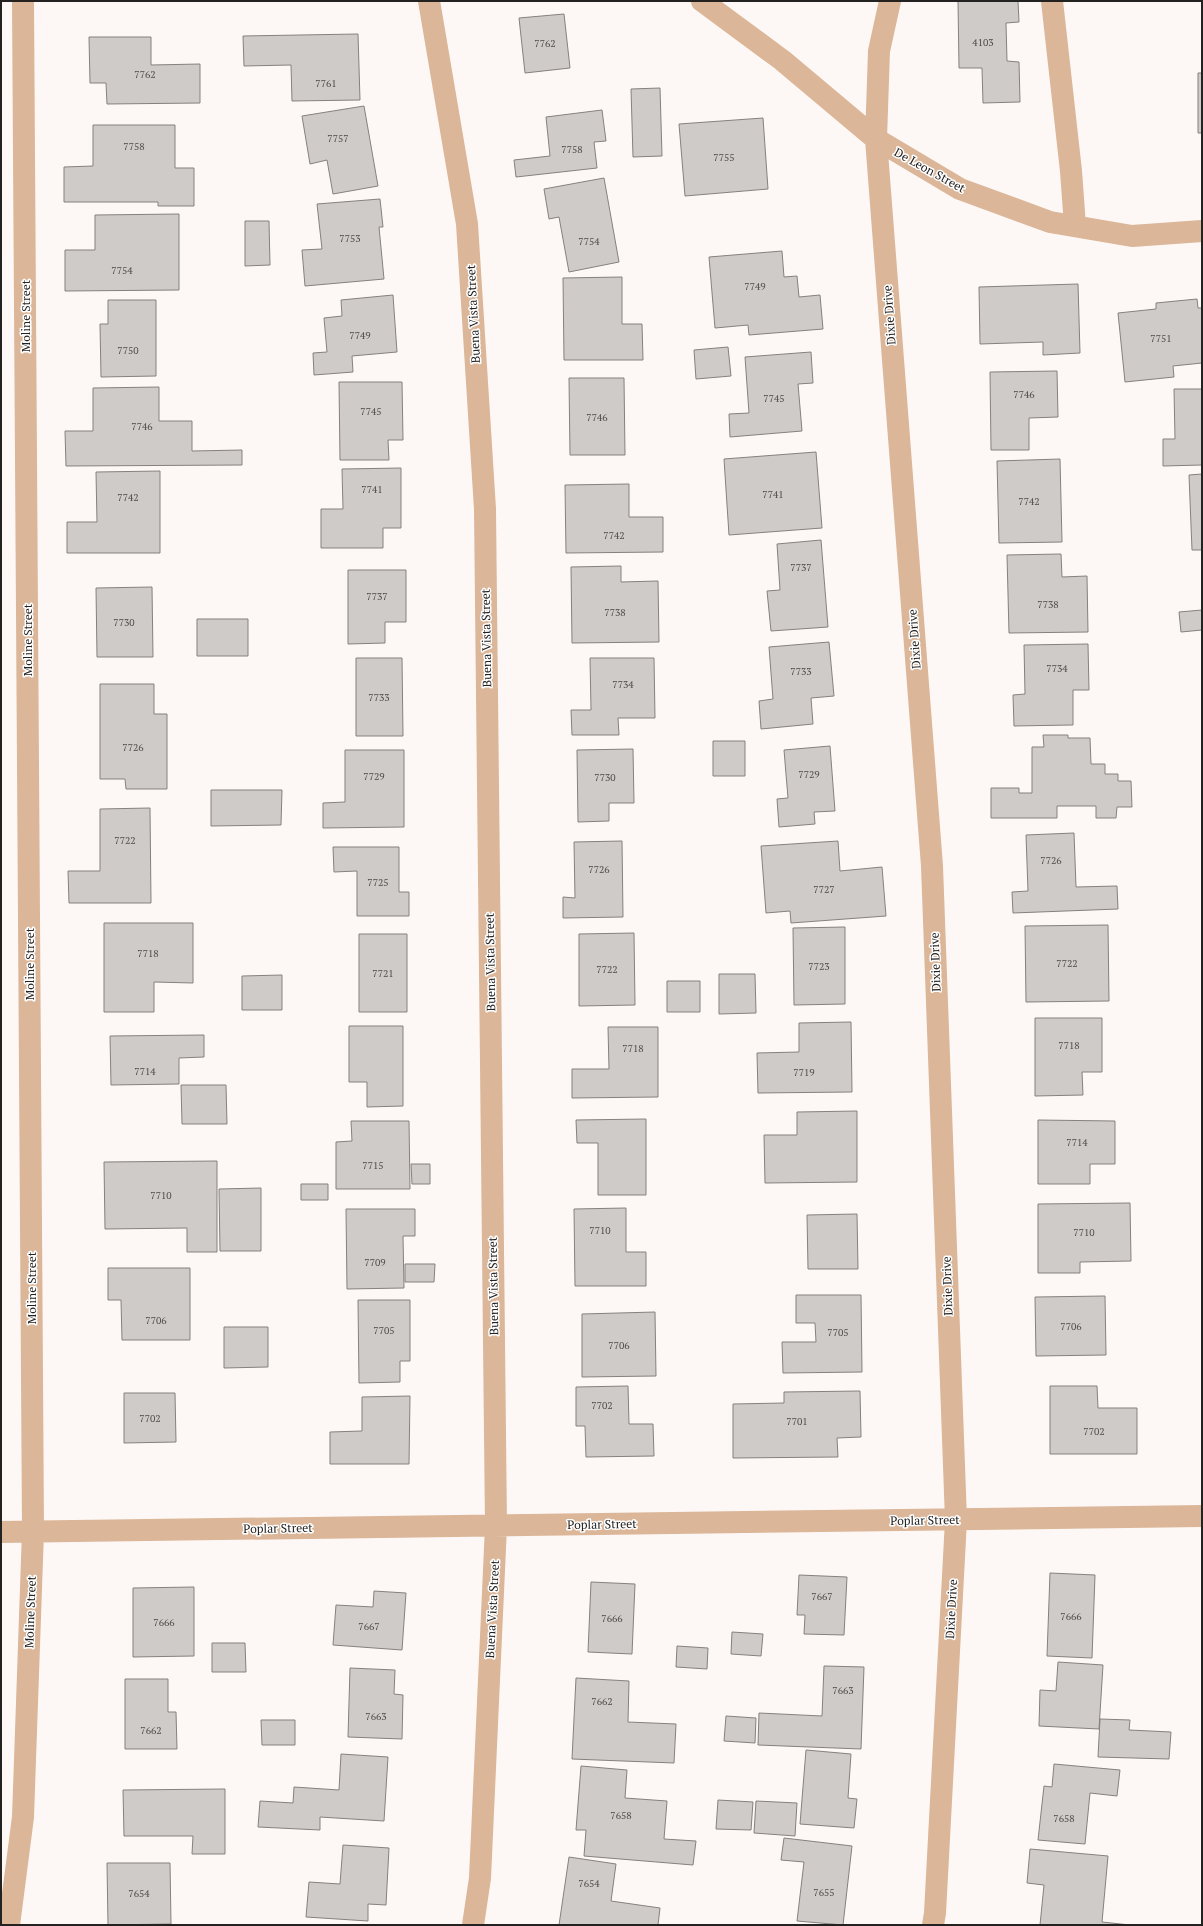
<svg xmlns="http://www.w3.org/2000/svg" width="1203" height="1926" font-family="'PT Serif',serif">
	<rect width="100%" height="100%" fill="#fdf8f6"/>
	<path fill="#cfcbc8" stroke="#85817e" d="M958,1H1018L1019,22L1006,23L1007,61L1019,62L1020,102L983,103L982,68H959Z
		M564,14L570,68L525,73L519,18Z
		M358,34L360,100L292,101L291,65L244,66L243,36Z
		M89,37H151V65L200,64V103L107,104L106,83H90Z
		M1198,73H1202V133H1198Z
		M660,88L662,156L633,157L631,89Z
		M364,106L378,186L333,194L327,160L310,164L302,116Z
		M602,110L606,141L594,142L597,168L516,177L514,160L550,156L546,117Z
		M763,118L768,189L685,196L679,124Z
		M93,125H175V168H194V206H158V202H64V167L93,166Z
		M604,178L619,262L569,272L559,217L549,219L544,189Z
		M380,199L383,227H379L384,279L305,286L302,250L322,249L317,204Z
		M179,214V290L65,291V250H95V215Z
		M245,221H269L270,265L245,266Z
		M782,251L784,277L797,276L799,297L820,295L823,329L749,335L748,325L715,328L709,257Z
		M622,277V324H642L643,360H564L563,278Z
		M1078,284L1080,353L1043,355V342L980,344L979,287Z
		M393,295L397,352L352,356L353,372L314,375L313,353L327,352L324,318L342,316L341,300Z
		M1197,299L1198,308H1202V363L1173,366L1174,377L1125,382L1118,313L1156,309V303Z
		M108,300H156V376L101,377L100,324H108Z
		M728,347L731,376L696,379L694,350Z
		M811,352L813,383L798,384L802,431L730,437L729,414L749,413L745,357Z
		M1057,371L1058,417L1029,418V450H991L990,372Z
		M569,378H624L625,455H570Z
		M339,382H402L403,440H388L389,460H340Z
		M159,387V421H192V451L242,450V465L66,466L65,431H93V388Z
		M1174,389H1202V465L1163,466V439H1175Z
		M816,452L822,528L729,535L724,459Z
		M1060,459L1062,542L999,543L997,461Z
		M401,468V528H383V548H321V509H343L342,469Z
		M160,471V553H67V522H97L96,472Z
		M1202,474V550H1192L1189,475Z
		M629,484V517H663V552L566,553L565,485Z
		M821,540L828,627L771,631L767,591L780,590L777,544Z
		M1061,554L1062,577L1087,576L1088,632L1009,633L1007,555Z
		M621,566V582L658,581L659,642L572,643L571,567Z
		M348,570H406V622H385V643L348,644Z
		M152,587L153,657H97L96,588Z
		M1202,610V630L1181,632L1179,612Z
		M197,619H248V656H197Z
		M829,642L834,696L811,698L813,724L761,729L759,701L773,699L769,647Z
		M1088,644L1089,690H1073V725L1014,726L1013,695L1025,694L1024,645Z
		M356,658H402L403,736H356Z
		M590,658H654L655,718H618L619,735H572L571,710H591Z
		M100,684H154V714H167V789H126L125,779H100Z
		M1043,735H1068V738H1090L1091,764H1105V774H1118V781H1131L1132,807H1117L1116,818H1096V806H1057V818H991V788H1019V793H1032V747H1044Z
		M713,741H745V776H713Z
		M830,746L835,811L814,812L815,824L779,827L777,799L788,798L784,750Z
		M633,749L634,803H609V821L578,822L577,750Z
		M345,750H404V827L323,828V803L345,802Z
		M211,790H282L281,825L211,826Z
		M150,808L151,903H69L68,871H100V809Z
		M1074,833L1076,887L1117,886L1118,909L1013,913L1012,892L1028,891L1026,835Z
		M622,841L623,917L563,918V897L575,898L574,842Z
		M838,841L840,871L882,867L886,916L791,923L790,911L766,913L761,846Z
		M333,847H399V892H409V916H357V871L334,872Z
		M104,923H193V983L154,982V1012H104Z
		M1108,925L1109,1001L1026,1002L1025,926Z
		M845,927V1004L794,1005L793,928Z
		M634,933L635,1005L579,1006V934Z
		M359,934H407V1012H359Z
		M719,974H755L756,1013L719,1014Z
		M282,975V1010H242V976Z
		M667,981H700V1012H667Z
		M1035,1018H1102V1072H1082L1083,1095L1035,1096Z
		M851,1022L852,1092L758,1093L757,1053L799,1052V1023Z
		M349,1026H403V1106L367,1107V1082H349Z
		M608,1027H658V1097L572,1098V1069H609Z
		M204,1035V1057L179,1058V1084L111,1085L110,1036Z
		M181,1085H226L227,1124H182Z
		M857,1111V1182L765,1183L764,1135H797V1112Z
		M646,1119V1195H598V1143H577L576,1120Z
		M1038,1120L1115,1121V1164H1090V1184H1038Z
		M351,1121H409L410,1189H336V1142L352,1141Z
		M217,1161V1252H187V1228L105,1229L104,1162Z
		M411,1164H430V1184H412Z
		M301,1184H328V1200H301Z
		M261,1188V1251H220L219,1189Z
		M1130,1203L1131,1261L1080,1262V1273H1038V1204Z
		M626,1208V1252H646V1286H575L574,1209Z
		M346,1209H415V1236H403L404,1288L347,1289Z
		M857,1214L858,1269H808L807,1215Z
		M405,1264H435L434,1282H405Z
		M108,1268H190V1340H122L121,1300H108Z
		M796,1295H861L862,1372L783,1373L782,1342H816L815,1323H796Z
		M1105,1296L1106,1355L1036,1356L1035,1297Z
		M358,1300H410V1361H400V1382L359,1383Z
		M655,1312L656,1376L582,1377V1314Z
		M224,1327H268V1367L224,1368Z
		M628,1386L629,1424H653L654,1456L586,1457L585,1426H576V1387Z
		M1050,1386H1097L1098,1408H1137V1454H1050Z
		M860,1391L861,1437L837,1438L838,1457L733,1458V1404L784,1403V1392Z
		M124,1393H175L176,1442L124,1443Z
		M410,1396L409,1464H330V1432L362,1431V1397Z
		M1050,1573L1095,1575L1092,1658L1047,1656Z
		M799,1575L847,1577L844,1635L804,1634L805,1615H797Z
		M591,1582L635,1584L632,1654L588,1652Z
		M194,1587V1656L133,1657V1588Z
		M374,1591L406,1593L402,1650L333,1645L336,1605L373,1607Z
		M732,1632L763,1634L761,1656L731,1654Z
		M212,1643H245L246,1672H212Z
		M677,1646L708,1648L707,1669L676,1667Z
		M1058,1662L1103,1665L1099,1729L1039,1726L1040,1690L1056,1691Z
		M824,1666L864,1667L861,1749L758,1745L759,1713L822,1716Z
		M350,1668L395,1670L394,1694L403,1695L402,1739L348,1737Z
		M576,1678L629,1681L628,1722L676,1724L674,1763L572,1759Z
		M125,1679H168V1712H176L177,1749H125Z
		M726,1716L756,1718L755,1743L724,1741Z
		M1100,1719L1130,1720L1129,1730L1171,1732L1169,1759L1098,1757Z
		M261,1720H295V1745H262Z
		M806,1750L851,1754L848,1798L857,1799L854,1828L800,1824Z
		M341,1754L388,1757L384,1821L320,1817V1830L258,1827L260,1801L293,1803L294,1787L339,1790Z
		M1054,1764L1120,1770L1117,1796L1090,1793L1085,1844L1038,1840L1044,1786L1052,1787Z
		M581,1766L627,1770L625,1798L667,1801L664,1839L696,1841L693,1865L584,1856L586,1830H576Z
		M225,1789V1854H192L193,1836H124L123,1790Z
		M718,1800L753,1802L751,1830L716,1829Z
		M756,1801L797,1803L795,1836L754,1833Z
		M784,1838L852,1846L843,1925L797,1921L804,1862L781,1860Z
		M343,1845L389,1848L386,1905L368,1904V1921L306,1917L309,1882L340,1884Z
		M1030,1849L1108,1856L1102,1922L1130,1925H1040L1044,1885L1027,1883Z
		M569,1857L616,1864L611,1901L660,1908L658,1925H559Z
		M107,1863H170L171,1924L108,1925Z"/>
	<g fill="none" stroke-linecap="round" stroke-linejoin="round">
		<path stroke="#dbb698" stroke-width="22" d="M429,1L467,224L485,509L496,1526L480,1878L473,1925
			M702,1L782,60L876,139L960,189L1050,222L1132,236L1202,231
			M890,1L879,51L876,139L932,866L956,1520L935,1913L933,1925
			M1052,1L1071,171L1075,226
			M1,1532L1202,1516
			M9,1925L23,1817L33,1531L23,1"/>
	</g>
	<g text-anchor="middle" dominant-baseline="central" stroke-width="3" stroke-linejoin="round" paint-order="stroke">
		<g font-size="10" fill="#4f4c4b">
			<text x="983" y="42">4103</text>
			<text x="545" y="43">7762</text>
			<text x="145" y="74">7762</text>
			<text x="326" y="83">7761</text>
			<text x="338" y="138">7757</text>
			<text x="134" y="146">7758</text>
			<text x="572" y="149">7758</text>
			<text x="724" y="157">7755</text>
			<text x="350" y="238">7753</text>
			<text x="589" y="241">7754</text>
			<text x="122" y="270">7754</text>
			<text x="755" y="286">7749</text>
			<text x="360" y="335">7749</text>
			<text x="1161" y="338">7751</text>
			<text x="128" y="350">7750</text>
			<text x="1024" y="394">7746</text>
			<text x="774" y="398">7745</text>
			<text x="371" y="411">7745</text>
			<text x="597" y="417">7746</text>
			<text x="142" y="426">7746</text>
			<text x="372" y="489">7741</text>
			<text x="773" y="494">7741</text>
			<text x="128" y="497">7742</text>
			<text x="1029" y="501">7742</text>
			<text x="614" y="535">7742</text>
			<text x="801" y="567">7737</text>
			<text x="377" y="596">7737</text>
			<text x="1048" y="604">7738</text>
			<text x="615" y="612">7738</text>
			<text x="124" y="622">7730</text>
			<text x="1057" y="668">7734</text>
			<text x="801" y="671">7733</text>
			<text x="623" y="684">7734</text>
			<text x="379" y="697">7733</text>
			<text x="133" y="747">7726</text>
			<text x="809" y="774">7729</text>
			<text x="374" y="776">7729</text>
			<text x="605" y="777">7730</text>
			<text x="125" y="840">7722</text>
			<text x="1051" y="860">7726</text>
			<text x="599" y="869">7726</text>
			<text x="378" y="882">7725</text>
			<text x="824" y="889">7727</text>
			<text x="148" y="953">7718</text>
			<text x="1067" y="963">7722</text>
			<text x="819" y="966">7723</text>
			<text x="607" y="969">7722</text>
			<text x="383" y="973">7721</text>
			<text x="1069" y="1045">7718</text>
			<text x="633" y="1048">7718</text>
			<text x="145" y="1071">7714</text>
			<text x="804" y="1072">7719</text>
			<text x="1077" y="1142">7714</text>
			<text x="373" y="1165">7715</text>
			<text x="161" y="1195">7710</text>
			<text x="600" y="1230">7710</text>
			<text x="1084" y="1232">7710</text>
			<text x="375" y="1262">7709</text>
			<text x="156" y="1320">7706</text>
			<text x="1071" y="1326">7706</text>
			<text x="384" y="1330">7705</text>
			<text x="838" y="1332">7705</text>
			<text x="619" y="1345">7706</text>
			<text x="602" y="1405">7702</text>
			<text x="150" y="1418">7702</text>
			<text x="797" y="1421">7701</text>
			<text x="1094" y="1431">7702</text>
			<text x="822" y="1596">7667</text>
			<text x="1071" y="1616">7666</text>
			<text x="612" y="1618">7666</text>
			<text x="164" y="1622">7666</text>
			<text x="369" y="1626">7667</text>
			<text x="843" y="1690">7663</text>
			<text x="602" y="1701">7662</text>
			<text x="376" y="1716">7663</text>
			<text x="151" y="1730">7662</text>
			<text x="621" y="1815">7658</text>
			<text x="1064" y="1818">7658</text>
			<text x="589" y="1883">7654</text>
			<text x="824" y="1892">7655</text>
			<text x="139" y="1893">7654</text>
		</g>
		<g font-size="12" fill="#242221" stroke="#fff">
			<text transform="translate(930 170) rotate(29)">De Leon Street</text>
			<text transform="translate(473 314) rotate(-93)">Buena Vista Street</text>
			<text transform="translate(889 315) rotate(-94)">Dixie Drive</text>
			<text transform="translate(25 316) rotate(-90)">Moline Street</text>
			<text transform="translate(486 638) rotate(-91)">Buena Vista Street</text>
			<text transform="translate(914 639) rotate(-94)">Dixie Drive</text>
			<text transform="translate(27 640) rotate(-90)">Moline Street</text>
			<text transform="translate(490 962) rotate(-91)">Buena Vista Street</text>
			<text transform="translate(935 962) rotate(-92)">Dixie Drive</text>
			<text transform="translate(29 964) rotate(-90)">Moline Street</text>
			<text transform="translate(493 1286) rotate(-91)">Buena Vista Street</text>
			<text transform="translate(947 1286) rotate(-92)">Dixie Drive</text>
			<text transform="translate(31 1288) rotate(-90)">Moline Street</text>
			<text transform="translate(925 1520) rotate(-1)">Poplar Street</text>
			<text transform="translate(602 1524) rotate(-1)">Poplar Street</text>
			<text transform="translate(278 1528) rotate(-1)">Poplar Street</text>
			<text transform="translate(492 1609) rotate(-87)">Buena Vista Street</text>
			<text transform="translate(951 1609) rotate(-87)">Dixie Drive</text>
			<text transform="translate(30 1612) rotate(-88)">Moline Street</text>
		</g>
	</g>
	<rect width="1203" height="1926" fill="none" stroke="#242221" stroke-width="4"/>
</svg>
